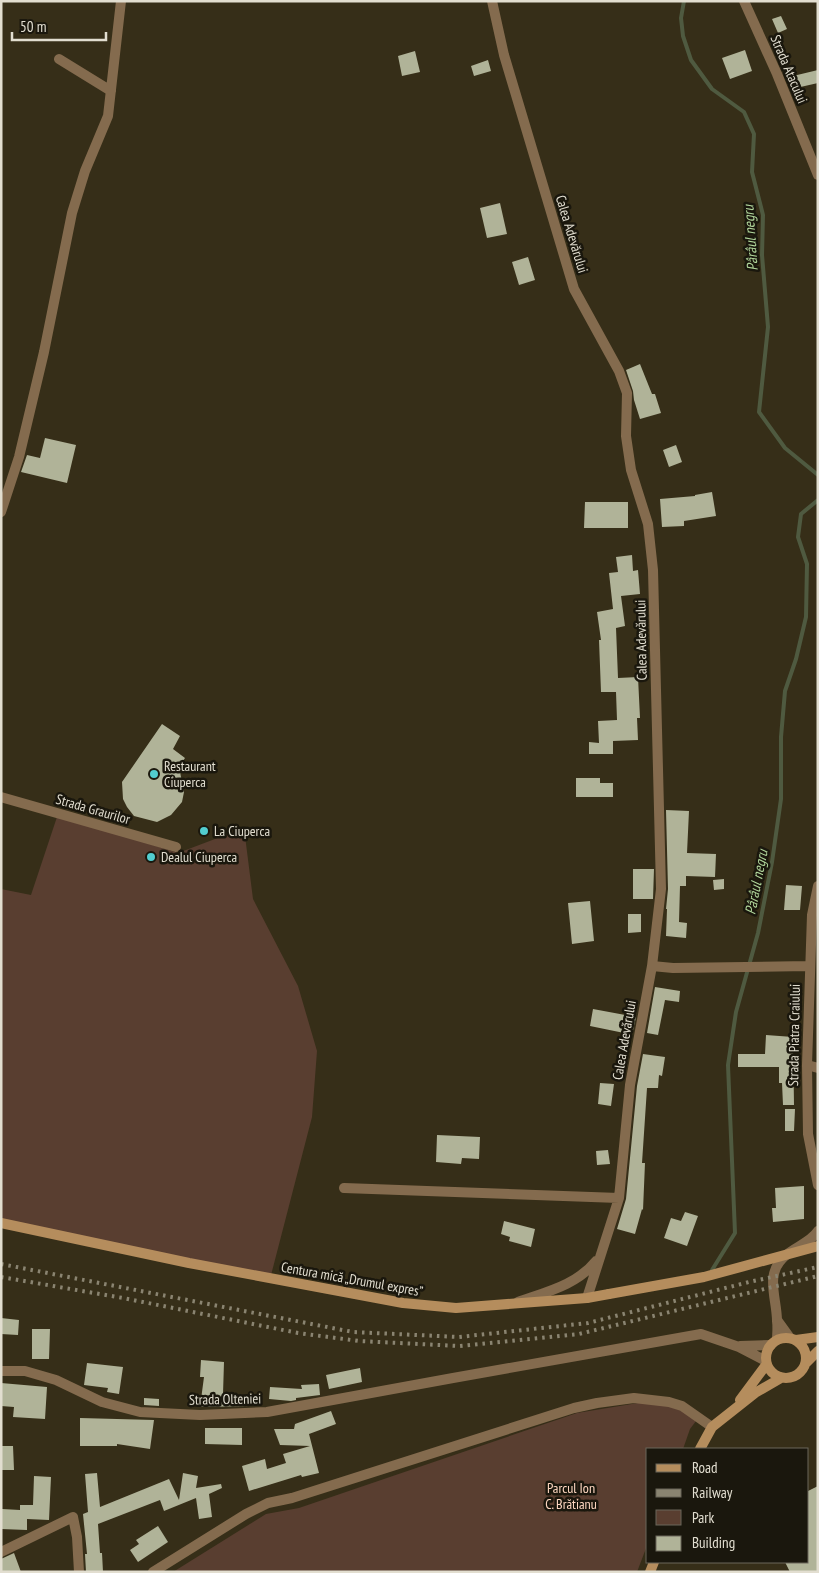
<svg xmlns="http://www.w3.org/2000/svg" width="819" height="1573" font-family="'PT Sans Narrow',sans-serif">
	<rect width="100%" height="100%" fill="#362e18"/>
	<path fill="#593e30" d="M58,814L178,853L244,828L253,899L298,986L317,1051L312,1117L270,1279L1,1223V889L31,895Z
		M650,1401L682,1410L696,1421L690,1429L683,1449H648V1543L637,1572H173L266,1514L299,1508L577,1413Z"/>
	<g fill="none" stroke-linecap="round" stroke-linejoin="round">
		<path stroke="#4f5a40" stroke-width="4" d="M684,1L681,18L683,36L691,60L712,89L744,112L754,134L752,172L763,215L762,255L768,327L759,412L785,448L818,475
			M712,1270L735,1233L728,1065L736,1012L758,933L772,862L781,799V737L785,691L796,659L806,617L807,564L798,537L801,514L818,500"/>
	</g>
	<path fill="#b0b398" d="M781,16L787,29L778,33L772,19Z
		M745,50L752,71L730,79L722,58Z
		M415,51L420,72L402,76L398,56Z
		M488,60L491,71L474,76L471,66Z
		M818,70V83L796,88L793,76Z
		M500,203L507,234L487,238L480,208Z
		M528,257L535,280L519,285L512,262Z
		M640,364L652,394H655L661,413L640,419L634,400L633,391L626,370Z
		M45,438L76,445L67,483L21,472L27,455L40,458Z
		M676,445L682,462L669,467L663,450Z
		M712,492L716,516L684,521V526L662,527L660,499L695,496V495Z
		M585,502H628V528H584Z
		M632,555L633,571L638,570L640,594L621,596L625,626L616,628L618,678L638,677L640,718H637L638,740L613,741V754H589V742L599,743L598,721L617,720L616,692H601L599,640H601L597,612L613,609L609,573L618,572L616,557Z
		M162,724L180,736L173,749L185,758L179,767L184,792L182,802L171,815L157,822L134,816L127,807L123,799L122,782Z
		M576,778H600V783H613V797H576Z
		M666,810L689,811L687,853L716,854L715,877L686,876V886H680L679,922L687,923L686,938L666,936L667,909H666L668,889Z
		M633,869H654L653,899H633Z
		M724,879V889L714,890L713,880Z
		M786,885L802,886L800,910H784Z
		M590,901L594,941L572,944L568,903Z
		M628,914H641V932L628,933Z
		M655,987L680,991L679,1002L665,1000L658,1035L647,1033Z
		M593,1009L636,1017L633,1030L630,1029L629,1034L590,1026Z
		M766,1035L793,1037L794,1105H783L782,1083H779V1067H738V1054H765Z
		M643,1054L665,1057L662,1076L659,1075L658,1088H647L642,1163H645L643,1210L642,1209L635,1234L617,1229L626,1199L637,1086Z
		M600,1083L614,1084L611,1106L598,1104Z
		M785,1109H795L794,1131H785Z
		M437,1135L480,1137L479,1159L462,1158L461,1164L436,1162Z
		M608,1150L610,1164L597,1165L596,1151Z
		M804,1186V1219L773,1222L772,1208H776L775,1188Z
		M685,1212L698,1216L687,1246L664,1238L671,1218L681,1221Z
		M504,1221L535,1229L531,1247L509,1241L510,1237L501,1234Z
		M1,1318L19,1320L18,1335L1,1334Z
		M32,1329H50L49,1359H32Z
		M201,1360L224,1362L223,1394L246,1397L249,1406L200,1407L204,1377H200Z
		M87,1363L123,1367L119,1394L107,1392L108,1388L84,1385Z
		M360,1368L362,1382L329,1389L326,1375Z
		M1,1383L47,1387L45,1419L13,1417L14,1407L1,1406Z
		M319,1384L320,1395L296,1398V1400L291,1401L269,1399L270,1387L302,1389L301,1385Z
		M144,1398L159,1399V1406L144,1405Z
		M331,1411L336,1424L309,1434L319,1473L302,1477L301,1475L249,1491L242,1466L265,1459L267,1469L286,1463L283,1454L310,1446L280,1445L274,1429H294L295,1424Z
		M80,1418L154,1420L150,1449L117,1444V1446H80Z
		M205,1428H242V1445L205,1444Z
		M1,1446H13L14,1470H1Z
		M97,1473L100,1507L169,1479L179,1500L183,1473L198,1476L196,1488L221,1484L222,1488L209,1494L212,1517L199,1519L196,1498L164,1511L160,1500L98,1524L100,1553H102L103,1572H86L85,1554H87L83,1514L88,1512L85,1474Z
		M34,1476L51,1477L49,1520L27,1519V1530L1,1529L2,1509L20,1510V1505H33Z
		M818,1486V1572H790L785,1562H808V1491Z
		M158,1526L168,1542L138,1562L130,1550L139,1544L136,1540Z
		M14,1553L21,1572H1V1559Z"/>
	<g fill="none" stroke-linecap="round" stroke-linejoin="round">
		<path stroke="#846b4e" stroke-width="10" d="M492,1L504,55L574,289L619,371L627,393L626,436L631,470L648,524L653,570L661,889L652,966L630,1085L619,1198L587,1298
			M744,1L777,74L818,175
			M59,59L111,91
			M1,512L19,457L44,352L72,213L85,171L108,116L121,1
			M1,797L176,847
			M818,886L812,915L807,1065L808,1134L818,1185
			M652,966L673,968L809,966
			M807,1065L818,1068
			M344,1188L619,1198
			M518,1302C546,1292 577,1285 596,1261
			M777,1320L790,1338
			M777,1340C777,1334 778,1328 777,1321C777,1298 764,1274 785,1256C795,1247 811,1242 818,1231
			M740,1346L771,1345
			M1,1371H25L56,1380L102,1402L140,1412L200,1415L267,1412L453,1378L701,1334L739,1347L766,1361
			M1,1552L73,1517L77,1537L79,1572
			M153,1572L246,1514L268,1503L292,1498L574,1408L597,1403L634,1398L669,1402L682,1406L712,1427"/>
		<path stroke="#b58d5d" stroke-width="10" d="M1,1223L189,1263L403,1303L456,1308L587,1298L609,1294
			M766 1358a20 20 0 1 1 40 0a20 20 0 1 1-40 0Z
			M796,1340L818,1337
			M806,1363L818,1351
			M740,1400L766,1365
			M700,1449L712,1427L755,1393L781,1378
			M650,1572L654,1562"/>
		<path stroke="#8a8471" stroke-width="4" stroke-dasharray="2.5 5" stroke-linecap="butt" d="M1,1264L353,1332L459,1337L588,1323L749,1282L818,1267
			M1,1277L123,1298L298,1333L359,1341L459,1346L579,1334L818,1276"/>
		<path stroke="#b58d5d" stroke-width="10" d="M609,1294L704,1277L818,1246"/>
	</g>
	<g fill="#52cdcf" stroke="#1a170d" stroke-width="2">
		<circle cx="154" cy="774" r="5"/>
		<circle cx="204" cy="831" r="5"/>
		<circle cx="151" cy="857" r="5"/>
	</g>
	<g text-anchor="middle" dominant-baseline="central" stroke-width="5" stroke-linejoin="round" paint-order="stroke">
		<g font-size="14" fill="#e2ded0" stroke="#1a170d">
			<text transform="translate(789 69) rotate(67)">Strada Atacului</text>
			<text transform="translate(572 234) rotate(73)">Calea Adevărului</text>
			<text transform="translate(641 640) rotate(-91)">Calea Adevărului</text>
			<text transform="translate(93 809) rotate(16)">Strada Graurilor</text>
			<text transform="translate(794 1035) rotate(-89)">Strada Piatra Craiului</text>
			<text transform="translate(624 1040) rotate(-80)">Calea Adevărului</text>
			<text transform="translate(352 1279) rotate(10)">Centura mică „Drumul expres”</text>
			<text transform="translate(225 1399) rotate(-1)">Strada Olteniei</text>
		</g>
		<g font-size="14" fill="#e2ded0" stroke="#1a170d" text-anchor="start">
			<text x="164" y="766">Restaurant<tspan x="164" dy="16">Ciuperca</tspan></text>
			<text x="214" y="831">La Ciuperca</text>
			<text x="161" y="857">Dealul Ciuperca</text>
		</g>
		<g font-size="14" fill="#fed7c1" stroke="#1a170d">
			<text x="571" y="1488">Parcul Ion<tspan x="571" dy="16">C. Brătianu</tspan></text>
		</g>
		<g font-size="15" font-style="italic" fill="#b1d69b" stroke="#1a170d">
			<text transform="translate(750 238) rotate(-94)">Pârâul negru</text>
			<text transform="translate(756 882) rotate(-79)">Pârâul negru</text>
		</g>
	</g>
	<rect width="819" height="1573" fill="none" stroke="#e2ded0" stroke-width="5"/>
	<rect x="646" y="1448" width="162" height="115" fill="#1a170d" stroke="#6a675b"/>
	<rect x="656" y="1464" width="25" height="8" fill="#b58d5d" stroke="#6a675b"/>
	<text x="692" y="1473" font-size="15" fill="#e2ded0">Road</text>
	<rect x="656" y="1489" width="25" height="8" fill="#8a8471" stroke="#6a675b"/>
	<text x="692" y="1498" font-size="15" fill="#e2ded0">Railway</text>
	<rect x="656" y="1510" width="25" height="15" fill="#593e30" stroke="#6a675b"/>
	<text x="692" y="1523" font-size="15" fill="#e2ded0">Park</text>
	<rect x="656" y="1536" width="25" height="15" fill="#b0b398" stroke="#6a675b"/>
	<text x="692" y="1548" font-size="15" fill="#e2ded0">Building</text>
	<path d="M12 32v8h94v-8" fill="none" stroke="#e2ded0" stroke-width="2.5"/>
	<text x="20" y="32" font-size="15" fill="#e2ded0" stroke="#1a170d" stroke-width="4" paint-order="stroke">50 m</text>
</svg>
